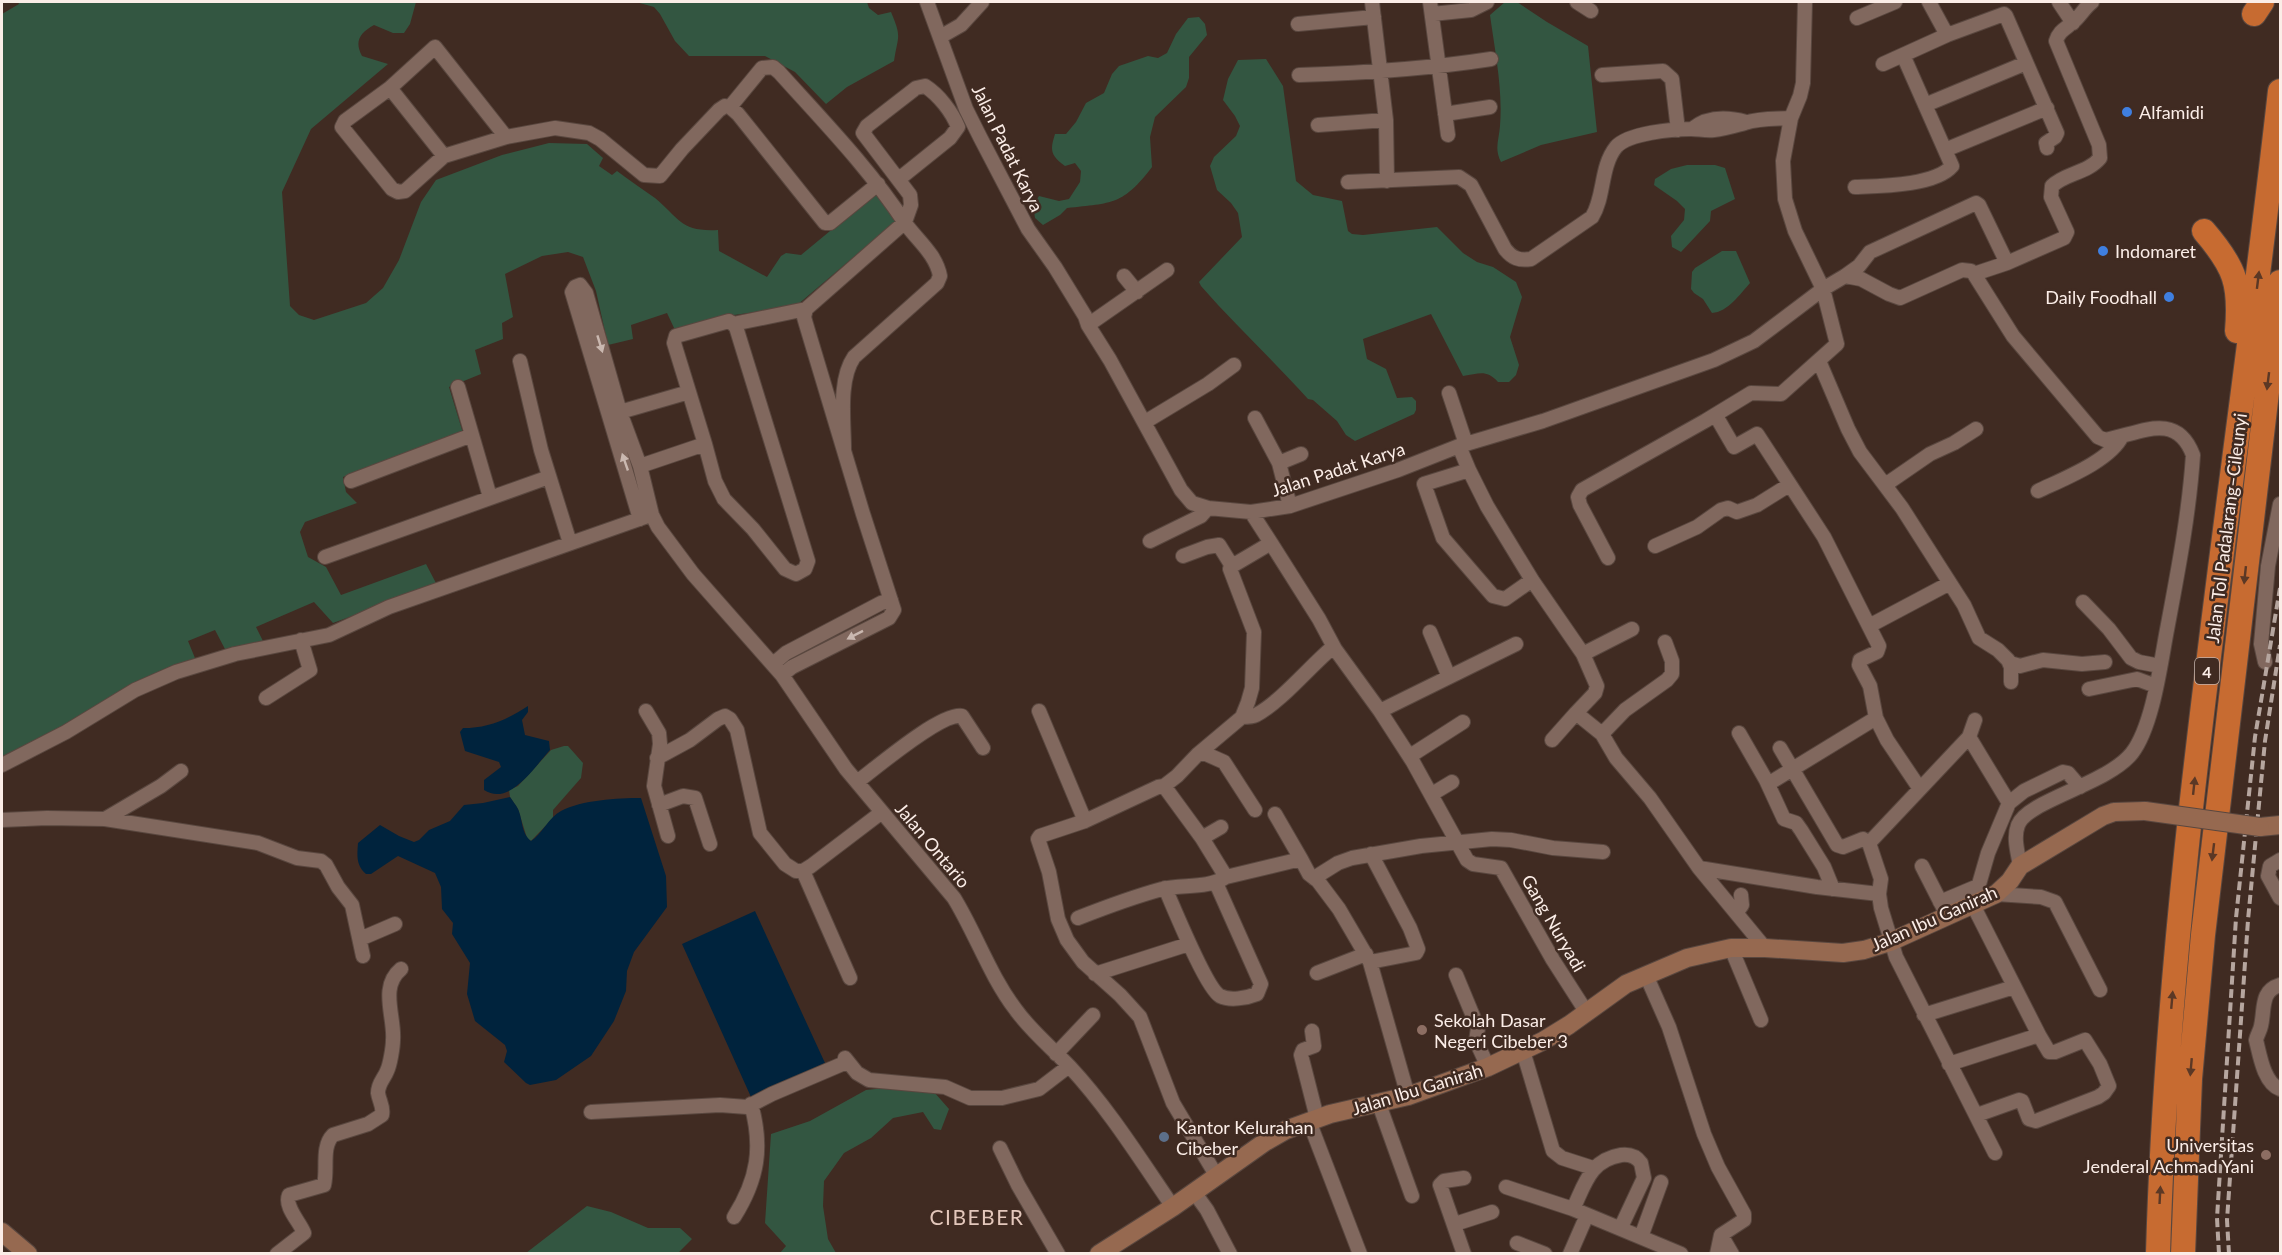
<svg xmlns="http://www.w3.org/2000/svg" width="2282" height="1255" font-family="Lato,sans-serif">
	<rect width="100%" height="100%" fill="#402b22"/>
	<path fill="#335641" d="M18,2H416L410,24L404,33H393L374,25C360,33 354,41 362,56L388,64L311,129L282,192L290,306L299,315L314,320L366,303L383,288L399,260L421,202L436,180L502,155L549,143L587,144L603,158L599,166L612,175L617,171C629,180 642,189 655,198C680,219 681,232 718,230L719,251L767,277L781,256L786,253L801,255L876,193L896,221L796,306L720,317L675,330L667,313L631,325L633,339L608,345L596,291L583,257L568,252L542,256L505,274L513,317L502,323L503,339L475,350L481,374L449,387L463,433L343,477L346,492L357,503L305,522L300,532L308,557L326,567L341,595L426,564L437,585L333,623L314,602L256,627L263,641L226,651L215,630L188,641L197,663L74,721L2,760V14L19,4Z
		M636,2H867L869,8L878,15L891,12C902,38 898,35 894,61L847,87L826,104L795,72L765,56H689L675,41L660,14L654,7Z
		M1505,2H1517L1547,22L1588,46L1597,132L1541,145L1501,162C1494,149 1499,140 1500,126C1503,89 1495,52 1490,15Z
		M1199,17L1205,24L1207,35L1189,57V78L1186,87L1155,117L1150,137L1152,167C1123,205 1113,203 1067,208L1060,215L1043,225L1035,218L1033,205L1039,196L1059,201L1069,199L1080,182L1081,171L1075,163L1065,166C1050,155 1050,150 1055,134H1066L1076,122L1086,103L1104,93L1112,74L1119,66L1148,56L1158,58L1167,53L1176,34L1188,18Z
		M1266,59L1283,86L1296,181L1313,195L1342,201L1348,231L1352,234L1363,235L1437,227L1463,253L1477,262L1493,267L1516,282L1522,297L1510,337L1519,365L1516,375L1509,382H1498C1486,369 1479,374 1463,376L1431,314L1363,339L1367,359L1386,369L1397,398L1412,397L1416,401V410L1414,414L1355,441L1346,435L1337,421L1313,400L1308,399C1273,360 1235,325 1201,286L1199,282L1242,237L1238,213L1231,203L1217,190L1210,166L1214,157L1236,136L1240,126L1235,116L1223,100L1228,79L1238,60Z
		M1687,165H1715L1725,168L1735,199L1711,211L1710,221L1681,252L1672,247L1671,236L1684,220L1685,209L1677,201L1654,185L1655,179L1671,169Z
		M1722,251H1736L1750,283C1740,294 1728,312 1712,313L1703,299L1694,293L1691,289L1692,272L1695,268Z
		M564,746H568L583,763L581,778L553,810V818L531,841L527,838L518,809L510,797L509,790L518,786L551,750Z
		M885,1088L934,1092L949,1109L941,1130L934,1129L923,1112L893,1118L871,1138L844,1153L824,1181L823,1206L828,1239L836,1253H780L786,1246L765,1223L771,1134L810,1121L866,1090Z
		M587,1206L611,1212L648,1228H680L692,1239L678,1253H526Z"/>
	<path fill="#00233d" d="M528,706V712L522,720L525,735L549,741L550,750C535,766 510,807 484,790V780L501,767L499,762L465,751L460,732L463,728C488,728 506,720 528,706Z
		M510,797C512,800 516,805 518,809C523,820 521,833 531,841C542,834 549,817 561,811C582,800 617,798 641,798L666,876L667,907L634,952L627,971L626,991L614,1021L591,1056L556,1080L530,1085L526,1083L504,1062L507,1051L505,1045L475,1021L467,994L470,963L452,934L453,923L442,909L441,887L435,873L398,856L371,874H366C356,866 357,855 358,843L380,825L399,836L414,842L419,840L429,830L450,821L464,805L483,803Z
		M755,911L825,1063L751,1097L682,944Z"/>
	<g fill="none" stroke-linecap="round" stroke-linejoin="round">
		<defs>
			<path id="minor" d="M927,2L966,109L980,137L1028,229L1055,267L1085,316L1088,325L1110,360L1181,490L1192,503L1208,508L1251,512L1290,506L1398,470L1459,446L1543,421L1714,360L1754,341L1823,289L1845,276L1861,279L1889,294L1900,298L1962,270L1971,271L1974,274
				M1372,2L1386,120L1387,181
				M1430,2L1448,135
				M1577,2L1591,11
				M1929,2L1947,35
				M2059,2L2073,23
				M1432,14L1471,10L1487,2
				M1857,18L1895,2
				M1298,24L1374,17
				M940,37L961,25L982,2
				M1883,64L1947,35L2004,14L2006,16L2057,133L2055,137L2046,143L2047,148
				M1299,75C1364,73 1427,69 1491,59
				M1602,75L1663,71L1672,79L1678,130
				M390,88L444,156
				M1925,105L2026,63
				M730,107L738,114L825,223H830L878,184
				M1445,114L1490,107
				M1318,125L1386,120
				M1692,129C1708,116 1728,117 1746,122
				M506,137L435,47L390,88L345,121L342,127L392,189L398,192L405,191L444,156L506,137L555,128L589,133L600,139L644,175L660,176L682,149L719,110L725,106L730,107L762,68L773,67L779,72C823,121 869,168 905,223C917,240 936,254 940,276L937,283L854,357C838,380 844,422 844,449
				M1945,150L2047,108
				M1348,182L1459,177L1471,185L1505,249C1512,258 1519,261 1531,259L1592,217C1605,196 1600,167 1616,147C1628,133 1673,129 1691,129C1699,129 1705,131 1714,130C1725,129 1734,126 1745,123C1759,118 1776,119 1791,118
				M1855,187C1879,186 1935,186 1952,166L1903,55
				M1974,274L2013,336L2098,437L2105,440C2139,434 2176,410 2193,455C2189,516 2177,576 2166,635C2160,668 2152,727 2132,753C2108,784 2028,800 2018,825C2013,838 2018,853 2020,866
				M1974,274L2007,263L2064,238L2067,232L2051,197L2052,186C2065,173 2088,173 2100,158L2099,145L2056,41C2059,31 2065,29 2072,23C2080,17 2084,8 2092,2
				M1124,276L1137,292
				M1845,276L1859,266L1870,252L1976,203L1979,205L2007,263
				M1088,325L1167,270
				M520,361L541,450L570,543
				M1819,361L1848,429L1860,452L1902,508L1939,566L1964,605L1979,638L1998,650L2008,660L2011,667V682
				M458,387L490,497
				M1449,393L1466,444
				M620,412L689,392
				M1716,416L1734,447L1757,434L1824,537L1879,646L1877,652L1860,660L1859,665L1870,686L1876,718L1887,740L1920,789L1869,843L1881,879L1879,894L1881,908L1896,957L1995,1153
				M1255,418L1279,463L1290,506
				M1145,422L1208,384L1234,365
				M705,444L715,481L724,499L753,529L785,569L796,574L805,569L808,561L736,327L733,324
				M1459,446L1469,470L1424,484L1443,538L1493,596L1505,599L1532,580L1583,654L1597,686L1595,693L1576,713L1602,734L1616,758L1650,798L1699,868L1765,948
				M1279,463L1301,454
				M640,466L705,444L674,343L676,336L729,321L733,324L806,309L905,222L911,205L910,195L863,133L867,126L916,88L925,86C939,95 952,112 958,127L950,138L899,179
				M1469,470L1487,506L1532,580
				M351,481L472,435
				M1885,485L1930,454L1954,443L1976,429
				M2038,491C2063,479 2110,461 2122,436
				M640,519L572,292L575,287L580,285L586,293L620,412L640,466L652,515L658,527L693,574L782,675L846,769L954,898C976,934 990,976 1016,1010C1031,1031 1052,1048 1070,1067C1109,1109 1140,1159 1173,1207
				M1150,541L1201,516L1208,508
				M1271,543L1319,619L1335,649L1380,711L1413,762L1467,860L1473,864L1501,868L1553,960L1587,1013
				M1655,546L1697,527L1721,510L1728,508L1737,512L1757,505L1789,485
				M1183,556L1207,547L1219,545L1232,566
				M325,557L549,477
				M1608,558L1580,505L1578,497L1582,490L1705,421L1751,393L1781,394L1837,344L1823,289L1795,231L1785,199L1783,161L1791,118L1800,96L1803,83L1805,2
				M2083,602L2109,629L2131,658L2139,662L2160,666
				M1869,626L1950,583
				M1430,632L1449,677
				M1583,654L1632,629
				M2265,662L2261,644L2268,566L2280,504
				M2010,663L2020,666L2043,660L2082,664L2105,662
				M773,664L786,653L881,603L891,600
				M782,675L792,667L889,618L894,610L863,514L806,324L804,317L806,309
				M2089,689L2137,679L2156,686
				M266,698L310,670L301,640
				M646,711L659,733L660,744L654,786L668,836
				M1039,711L1085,821
				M1380,711L1516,644
				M1242,717C1247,717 1252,717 1256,715C1282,701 1310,666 1333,647
				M1739,733L1766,780L1784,819L1796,823L1801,830L1824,867L1833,889
				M1602,734L1625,710L1667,680L1672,674V661L1665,642
				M1969,737L2009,803L1988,853L1973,905L2039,1035
				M1552,740L1576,713
				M1780,748L1837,845L1843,847L1863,839L1869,843
				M1198,754H1206L1224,762L1255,810
				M1410,756L1463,722
				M657,758L690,740L718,719L725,716L730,719L737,730L760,833L785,864L796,871H803L811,866L882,812
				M2,765L66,732L135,690L176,672L235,654L329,635L389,607L648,516
				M857,782C876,768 941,712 962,716L983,748
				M1768,784L1876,718
				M1164,786L1202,838L1226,877
				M1920,789L1969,737L1975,720
				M1432,794L1452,782
				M2009,803L2024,791L2063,772L2068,773L2080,787
				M659,805L683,796L695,798L710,844
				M1275,814L1301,859
				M105,819L161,786L181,771
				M2,820L47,818L105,819L258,843L297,858L321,861L326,865L338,887L352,905L363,956
				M1202,838L1221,827
				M2280,860L2270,866L2268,876L2280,898
				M1922,866L1947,915
				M1699,868L1817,887L1879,894
				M803,871L850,978
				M1314,878L1338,863L1352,858L1421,846L1492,839L1511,840L1553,848L1603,852
				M1165,888C1174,908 1206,988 1220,996C1230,1001 1247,998 1257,994L1261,984L1216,883
				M1996,894L2041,897L2055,902L2100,990
				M1940,902L1978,886
				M1737,912L1742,905L1741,895
				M1078,918C1106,907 1133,897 1162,889C1183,884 1207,889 1226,877L1301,859L1309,874L1318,881L1339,909L1370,962L1408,1096
				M360,939L395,924
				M1731,948L1761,1020
				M1370,962L1416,953L1418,949L1410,928L1371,854
				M1317,973L1366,954
				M1095,974L1189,944
				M1456,975L1478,1028L1476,1041L1488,1067
				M1646,975L1669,1027L1704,1134L1718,1167L1744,1214V1220L1721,1235L1717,1254
				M2280,985C2260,991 2265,1009 2261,1026C2260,1031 2257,1035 2256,1040C2260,1056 2264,1083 2280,1089
				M1924,1015L2014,987
				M1312,1031L1314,1046L1303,1050L1301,1055L1317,1118
				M1523,1051L1553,1151L1562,1158L1593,1168
				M1056,1054L1093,1015
				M845,1058L857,1073L869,1080L945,1087L970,1098H1002L1039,1089L1069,1066
				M1949,1064L2039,1035L2049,1052H2055L2085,1040L2100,1064L2109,1086L2104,1093L2098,1097L2036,1121L2029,1119L2022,1101L2019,1100L1977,1115
				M1379,1104L1412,1196
				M591,1112L720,1105L747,1107L772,1094L847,1062
				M1309,1121L1360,1254
				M1000,1148L1018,1185L1058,1254
				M1216,1175L1173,1103L1140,1017L1120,995L1083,962L1067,940L1058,919L1049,872L1038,839L1040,836L1085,821L1158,787L1164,786L1177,776L1198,754L1242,717L1248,702L1252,688L1254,632L1230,569L1232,566L1271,543L1251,512
				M1506,1187L1573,1209L1681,1254
				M1194,1192L1207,1210L1230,1254
				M1573,1209C1585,1184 1590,1160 1621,1155C1629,1154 1636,1156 1641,1163L1644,1178L1621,1227
				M734,1217C758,1179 763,1147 751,1104
				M1455,1224L1492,1212
				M1721,1235L1732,1254
				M1641,1237L1661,1182
				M1517,1243L1545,1254
				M277,1254L304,1233C300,1222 284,1207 289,1195L324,1185C328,1169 321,1147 333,1135L368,1124L382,1115C384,1107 379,1101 378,1093C378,1083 384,1079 387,1071C390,1065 393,1047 393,1040C395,1017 379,987 401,969
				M1464,1254L1440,1185L1444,1181L1464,1178
				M1570,1254L1587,1215"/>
			<path id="secondary" d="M2260,827L2280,825
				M2,1232L28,1254
				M1099,1254L1173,1207L1265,1142L1286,1130L1330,1114L1408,1096L1488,1067L1543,1041L1569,1025L1626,984L1687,958L1731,948H1765L1843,953L1864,950L1890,942L1996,894L2010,881L2020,866L2103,816L2114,812L2145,811"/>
			<path id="motorway" d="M2254,14L2262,2
				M2204,231C2235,267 2241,284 2237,331
				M2158,1254C2169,863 2237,478 2280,91
				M2183,1254L2190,1079L2203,935L2280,282"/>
		</defs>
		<use href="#minor" stroke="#59473f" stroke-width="16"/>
		<use href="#secondary" stroke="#59473f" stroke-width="20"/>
		<use href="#motorway" stroke="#59473f" stroke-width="26"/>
		<use href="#minor" stroke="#81685e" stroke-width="14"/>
		<use href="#secondary" stroke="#966950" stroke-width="18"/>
		<use href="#motorway" stroke="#c76b31" stroke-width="24"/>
		<path stroke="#b6a69f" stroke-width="4" stroke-dasharray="9 4.5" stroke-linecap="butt" d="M2219,1254L2217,1218L2236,918L2255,737L2280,588
			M2229,1254L2227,1220L2248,920L2265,741L2280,645"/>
		<defs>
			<path id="secondary-bridge" d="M2145,811L2260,827"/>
		</defs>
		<use href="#secondary-bridge" stroke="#59473f" stroke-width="20" stroke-linecap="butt"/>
		<use href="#secondary-bridge" stroke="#966950" stroke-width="18"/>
	</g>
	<defs><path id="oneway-solid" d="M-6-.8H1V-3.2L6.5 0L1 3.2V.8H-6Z" transform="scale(1.5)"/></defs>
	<g fill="#5b3825">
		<use href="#oneway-solid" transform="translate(2258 280) rotate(-83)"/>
		<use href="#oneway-solid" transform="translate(2268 381) rotate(97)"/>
		<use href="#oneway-solid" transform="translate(2245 575) rotate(96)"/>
		<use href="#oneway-solid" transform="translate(2194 786) rotate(-84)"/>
		<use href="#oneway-solid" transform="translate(2213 852) rotate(97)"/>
		<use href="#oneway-solid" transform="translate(2172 1000) rotate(-85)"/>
		<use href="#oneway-solid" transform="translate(2191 1067) rotate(95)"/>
		<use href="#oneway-solid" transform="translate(2160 1195) rotate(-87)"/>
	</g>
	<g fill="#cab8b0">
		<use href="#oneway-solid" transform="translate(600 344) rotate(73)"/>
		<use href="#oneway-solid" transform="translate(625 462) rotate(-109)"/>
		<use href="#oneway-solid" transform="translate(855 635) rotate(153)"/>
	</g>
	<g fill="#3f7fe0" stroke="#402b22" stroke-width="2">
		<circle cx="2127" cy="112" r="6"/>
		<circle cx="2103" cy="251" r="6"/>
		<circle cx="2169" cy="297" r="6"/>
	</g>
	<g fill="#8d6e63" stroke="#402b22" stroke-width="2">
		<circle cx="1422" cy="1030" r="6"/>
		<circle cx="2266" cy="1155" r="6"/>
	</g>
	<circle fill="#5c6f8a" stroke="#402b22" stroke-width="2" cx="1164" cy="1137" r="6"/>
	<g text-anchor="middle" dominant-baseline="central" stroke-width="5" stroke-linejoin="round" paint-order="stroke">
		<rect fill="#402b22" stroke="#c3b3ac" stroke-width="1.5" x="2195" y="658" width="24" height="26" rx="4.5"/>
		<g font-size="16" font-weight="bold" fill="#fbede7">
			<text x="2207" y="671">4</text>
		</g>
		<g font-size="18" fill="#fbede7" stroke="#402b22" text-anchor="start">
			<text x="2139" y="112">Alfamidi</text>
			<text x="2115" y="251">Indomaret</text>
			<text x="2157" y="297" text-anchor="end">Daily Foodhall</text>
			<text x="1434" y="1020">Sekolah Dasar<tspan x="1434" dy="21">Negeri Cibeber 3</tspan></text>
			<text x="1176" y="1127">Kantor Kelurahan<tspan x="1176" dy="21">Cibeber</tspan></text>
			<text x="2254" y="1145" text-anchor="end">Universitas<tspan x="2254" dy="21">Jenderal Achmad Yani</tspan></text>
		</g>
		<g font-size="18" fill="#fbede7" stroke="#402b22">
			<text transform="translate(1008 148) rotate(64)">Jalan Padat Karya</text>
			<text transform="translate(1338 469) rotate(-18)">Jalan Padat Karya</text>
			<text transform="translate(2226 528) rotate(-83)">Jalan Tol Padalarang–Cileunyi</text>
			<text transform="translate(933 845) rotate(50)">Jalan Ontario</text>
			<text transform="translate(1934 918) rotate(-24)">Jalan Ibu Ganirah</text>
			<text transform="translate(1554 923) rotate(60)">Gang Nuryadi</text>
			<text transform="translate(1417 1089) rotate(-17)">Jalan Ibu Ganirah</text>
		</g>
		<g font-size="21" letter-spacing="1.5" fill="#e3c7bb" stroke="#402b22">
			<text x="977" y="1216">CIBEBER</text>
		</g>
	</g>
	<rect width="2282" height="1255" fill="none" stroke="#fbede7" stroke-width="6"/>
</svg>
